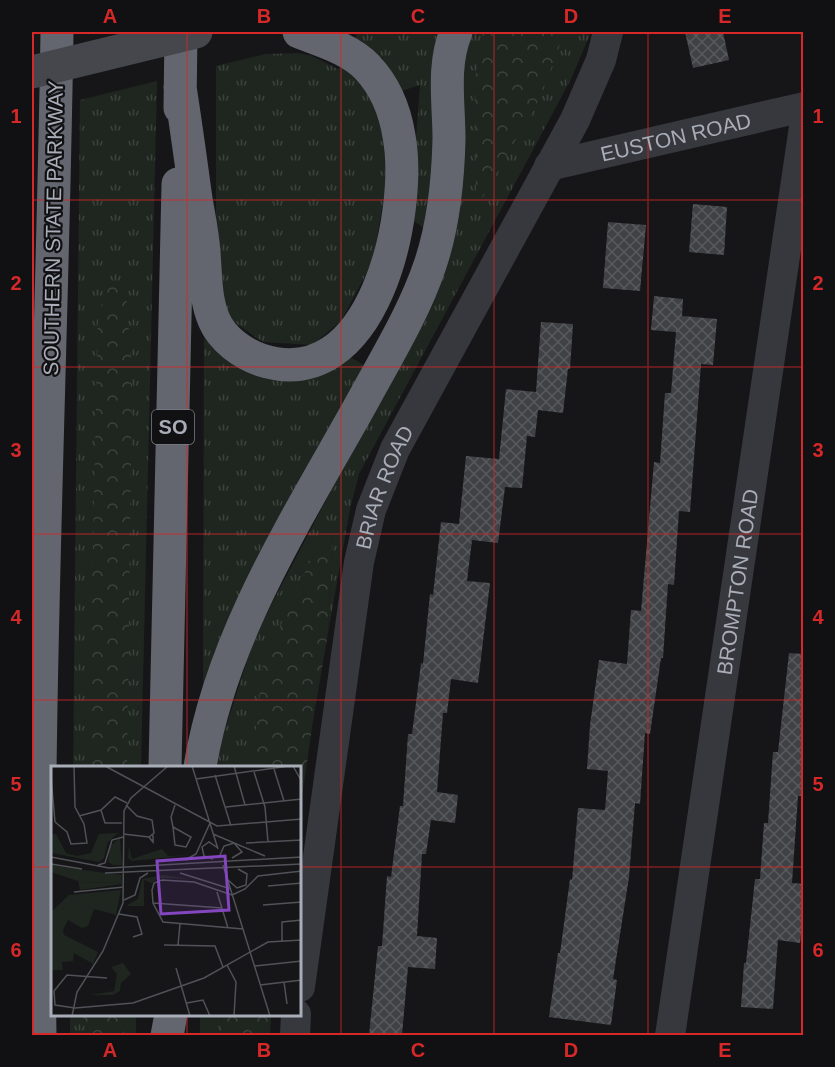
<svg xmlns="http://www.w3.org/2000/svg" width="835" height="1067" font-family="Arial,sans-serif">
	<defs>
		<pattern id="grass-tufts" width="24" height="20" patternUnits="userSpaceOnUse" patternTransform="scale(1.5)"><rect width="24" height="20" fill="#1e261f"/><path d="M3 7l-1-3M5 7V3M7 7l1-3M15 17l-1-3M17 17v-4M19 17l1-3" fill="none" stroke="#3c433d"/></pattern>
		<pattern id="forest-crowns" width="20" height="18" patternUnits="userSpaceOnUse" patternTransform="scale(1.5)"><rect width="20" height="18" fill="#1e261f"/><path d="M2 6a3 3 0 1 1 6 0M12 15a3 3 0 1 1 6 0" fill="none" stroke="#3c433d"/></pattern>
		<pattern id="building-cross-hatch" width="8" height="8" patternUnits="userSpaceOnUse" patternTransform="scale(1.5)"><rect width="8" height="8" fill="#404145"/><path d="M0 0l8 8M0 8l8-8" fill="none" stroke="#595a5e"/></pattern>
	</defs>
	<rect width="100%" height="100%" fill="#161618"/>
	<path fill="url(#grass-tufts)" d="M361,32H444L437,147L425,229L410,218L420,85L401,91L382,58L354,41L357,33Z
		M468,32H591L571,79L359,474L350,509L328,633L332,536L254,754L252,767H217L222,739L255,636L438,286L462,58Z
		M298,53L312,56L338,69L345,63L358,75L383,123L386,185L373,261L341,321L312,345L263,342L227,317L216,280V66L265,54Z
		M157,81L141,767H73L80,100Z
		M204,331L229,356H348L366,366L203,690Z
		M70,1015H136V1035L70,1036Z
		M200,1015H221L223,1035L200,1036Z"/>
	<path fill="url(#forest-crowns)" d="M483,32H562V39L541,96L476,209L475,80Z
		M110,279L126,292L132,376L127,767H88L98,317Z
		M332,536L328,633L313,721L300,810V767H252L263,663L321,538Z
		M83,1015H124V1035H86Z
		M221,1015H271L270,1035H223Z"/>
	<path fill="url(#building-cross-hatch)" d="M685,32H723L729,60L693,68Z
		M693,204L727,207L724,255L689,252Z
		M608,222L646,225L640,291L603,288Z
		M654,296L683,299L682,316L717,319L713,365L701,364L690,512L679,511L674,585L668,584L663,658H661L650,734L645,733L640,804L635,803L629,877L613,979L617,980L611,1025L549,1017L558,953H560L570,879L572,880L578,808L605,810L608,771L587,769L590,725L599,660L627,664L631,610L641,611L654,462L660,463L665,393H671L676,332L651,330Z
		M541,322L573,324L570,369H568L563,413L538,410L535,437L527,436L522,488L505,487L498,543L472,540L467,581L490,583L478,683L451,679L447,713H443L437,792L458,795L455,823L431,820L426,854H422L417,936L437,938L435,969L408,967L402,1035H369L378,946H382L387,876L391,877L400,806H403L408,734H412L421,663L423,664L430,594L433,595L441,522L459,524L466,456L499,459L506,389L536,392Z
		M789,653L804,654V796H798L792,883L804,884V911L800,943L778,940L773,1009L741,1007L744,963H746L755,879H760L764,823H768L773,752H778Z"/>
	<g fill="none" stroke-linecap="round" stroke-linejoin="round">
		<g stroke="#37383d" stroke-width="30">
			<path id="s1" d="M549,166L804,107"/>
			<path id="s2" d="M300,987L359,562L371,510L395,449L575,120L601,60L608,32"/>
			<path d="M295,1036L296,1014"/>
			<path id="s3" d="M670,1036L804,127"/>
		</g>
		<path stroke="#63666e" stroke-width="33" d="M180,87C186,125 191,162 196,199C199,217 203,235 204,253C206,276 205,299 214,320C222,339 243,354 261,360C374,397 413,213 399,136C395,111 385,86 367,67C350,49 322,41 299,32
			M180,108L181,32
			M165,767L178,184
			M200,767C222,632 301,513 366,395C389,353 415,310 430,265C444,224 448,182 449,139C449,103 442,66 456,32
			M40,1036C35,701 52,366 57,32
			M167,1036L171,1014"/>
		<path stroke="#45474d" stroke-width="33" d="M32,72L196,32"/>
	</g>
	<path fill="none" stroke="#d62828" stroke-width="1.5" stroke-opacity="0.55" d="M187,32V767M341,32V1036M494,32V1036M648,32V1036M32,200H804M32,367H804M32,534H804M32,700H804M32,867H52M300,867H804M187,1014V1036"/>
	<g text-anchor="middle" dominant-baseline="central" stroke-width="4.5" stroke-linejoin="round" paint-order="stroke">
		<rect fill="#111113" stroke="#7b7e86" stroke-width="1.5" x="152" y="410" width="42" height="34" rx="4.5"/>
		<g font-size="20" font-weight="bold" fill="#a8adb8">
			<text x="173" y="427">SO</text>
		</g>
		<g font-size="21" fill="#a8adb8" stroke="#111113">
			<text stroke="none"><textPath href="#s1" startOffset="130">EUSTON ROAD</textPath></text>
			<text transform="translate(53 228) rotate(-89)">SOUTHERN STATE PARKWAY</text>
			<text stroke="none"><textPath href="#s2" startOffset="508">BRIAR ROAD</textPath></text>
			<text stroke="none"><textPath href="#s3" startOffset="459">BROMPTON ROAD</textPath></text>
		</g>
	</g>
	<g transform="translate(51 766)">
		<rect width="250" height="250" fill="#161618"/>
		<path d="M69,72L71,99H62L57,96L59,80ZM9,101L71,109V118L29,124L27,113L0,106L27,112L30,116L70,117L71,111Z" fill="#1e261f"/>
		<path d="M67,67L57,76L53,92L48,96L0,87V68H5L15,87L26,90L40,87L48,68ZM78,80L81,93L111,83L117,90L140,89L81,95L77,92ZM0,99L70,110L71,117L30,116L0,106ZM112,109L141,113L108,112L101,117L93,114V140H75L87,133L91,113ZM72,197L80,208L70,217L69,225L62,229H40L63,225L66,208L60,201Z" fill="#1e261f"/>
		<path d="M70,124L65,149L43,143L37,160L31,162L17,154L12,164L13,169L47,186L42,198L23,187L22,195L11,196L12,204H0V146L18,129Z" fill="#1e261f"/>
		<path fill="none" stroke="#505258" stroke-width="1.5" d="M54,0L166,60L251,53M141,0L167,83M183,0L194,39M242,0L251,16M223,3L233,35M203,6L214,41L217,76M164,9L180,60M0,11L4,56M145,13L238,0M75,39L86,50L101,54L103,67L98,71M175,41L251,33M50,44L54,57H71M28,50L50,44L64,31L76,37M4,56L16,66L20,78L36,77L33,58L24,41L23,0M122,61L140,71L135,81L124,79ZM122,61L120,51L124,39M72,68L98,71L102,76V69M162,68L214,90M195,77L251,74M169,89L173,80L183,77L191,86L181,92M0,91L58,102L251,91M162,93L153,90L151,81L158,76L167,82M134,94L145,88L159,57M0,98L31,103M47,99L54,97L61,74L72,71M172,99L219,250M54,107L251,98M129,107L180,123M177,114L186,122L195,119L196,108L187,103M217,120L251,117M23,126L73,121M166,126L177,162M181,129L143,116L111,114L103,117L101,124L102,137L112,156L192,163M181,129L194,123L207,110L251,105M73,134L84,129L89,112L97,107M102,137L171,142M212,139L251,136M68,148L86,151L91,168L82,171M231,175V156L251,154M113,179L164,180L172,201M127,179L129,158M176,199L185,216L183,250M204,200L251,195M125,202L139,250M56,212L16,209L3,225L4,239L24,242L82,237L153,212L217,176L251,174M233,216L236,238M209,219L251,214M136,237L152,234L159,250M21,250L26,226L52,185L72,137L73,45L80,32L117,0"/>
		<path fill="#8446be" fill-opacity="0.15" stroke="#8446be" stroke-width="3" d="M174,90L178,144L110,148L106,95Z"/>
		<rect width="250" height="250" fill="none" stroke="#a8adb8" stroke-width="3"/>
	</g>
	<rect width="835" height="1067" fill="none" stroke="#111113" stroke-width="66"/>
	<rect x="33" y="33" width="769" height="1001" fill="none" stroke="#d62828" stroke-width="2"/>
	<g font-size="20" text-anchor="middle" font-weight="bold" fill="#d62828">
		<text x="110" y="23">A</text>
		<text x="264" y="23">B</text>
		<text x="418" y="23">C</text>
		<text x="571" y="23">D</text>
		<text x="725" y="23">E</text>
		<text x="16" y="123">1</text>
		<text x="818" y="123">1</text>
		<text x="16" y="290">2</text>
		<text x="818" y="290">2</text>
		<text x="16" y="457">3</text>
		<text x="818" y="457">3</text>
		<text x="16" y="624">4</text>
		<text x="818" y="624">4</text>
		<text x="16" y="791">5</text>
		<text x="818" y="791">5</text>
		<text x="16" y="957">6</text>
		<text x="818" y="957">6</text>
		<text x="110" y="1057">A</text>
		<text x="264" y="1057">B</text>
		<text x="418" y="1057">C</text>
		<text x="571" y="1057">D</text>
		<text x="725" y="1057">E</text>
	</g>
</svg>
